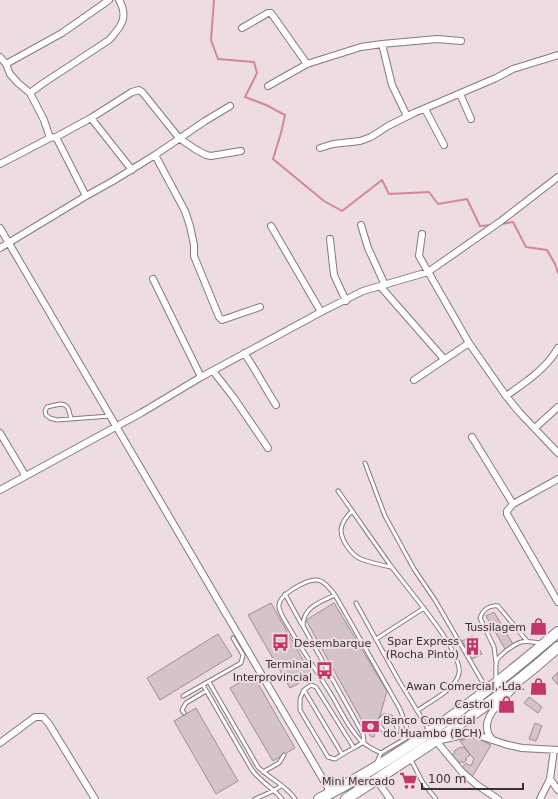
<svg xmlns="http://www.w3.org/2000/svg" width="558" height="799" font-family="'DejaVu Sans',sans-serif">
	<rect width="100%" height="100%" fill="#eedde0"/>
	<g fill="none" stroke-linecap="round" stroke-linejoin="round">
		<path stroke="#d2879a" stroke-width="2" d="M214,0L211,40L218,59L254,62L257,73L245,97L266,105L285,115L281,133L273,159L324,201L342,211L382,180L389,194L429,192L438,204L467,199L480,226L493,225
			M501,224L513,222L526,247L547,250L555,264L558,273"/>
	</g>
	<path fill="#d4c3c7" stroke="#9e8e91" d="M271,603L312,676L290,688L248,615Z
		M334,603L387,691L374,737H371L306,620Z
		M494,612L513,644L505,649L486,616Z
		M218,634L232,656L160,700L147,678Z
		M472,636L482,654L472,659L462,641Z
		M558,672V685L552,678Z
		M253,675L295,748L273,761L230,688Z
		M529,697L542,707L538,713L524,703Z
		M196,708L238,781L216,794L174,721Z
		M535,723L542,726L536,741L529,739Z
		M473,736L491,745L472,777L462,768L466,763L471,766L474,759L460,741Z
		M460,747L462,748L464,747L470,755L465,759L467,760L463,763L462,761L458,764L452,755L455,753L454,751Z"/>
	<g fill="none" stroke-linecap="round" stroke-linejoin="round">
		<defs>
			<path id="service" d="M71,418L68,408L65,405L60,404L47,407L45,411L46,415L50,418L57,420L110,416
				M365,463L385,516L414,569L435,600L486,688
				M338,491C356,516 373,541 391,566C405,586 463,651 459,673C456,690 430,701 417,711
				M352,511C339,524 337,533 349,549C352,553 356,557 361,559C371,563 381,565 391,567
				M285,594L302,625
				M335,595C320,602 303,607 303,626L363,734L364,742
				M356,603L399,681L429,730
				M376,639L424,608
				M496,663L494,647L480,618C483,609 490,605 498,606L527,641
				M496,679C496,673 495,666 497,660C499,656 503,654 506,651C520,640 524,640 541,643
				M209,682L258,767C269,778 288,787 295,799
				M203,685L252,770C260,781 273,788 282,799
				M304,690L342,754
				M183,696L241,663L243,655L233,638
				M184,713L182,710L186,703L206,691
				M384,716L391,717L397,727V732L394,735L387,736L380,726V720Z
				M354,748L316,687L311,685L304,690L302,694L300,699V710L328,757L335,759C344,753 354,748 364,742
				M381,753C372,749 361,743 356,735C345,722 338,705 329,691C316,670 302,650 290,629C286,622 280,614 279,607C277,595 306,580 316,580C324,580 330,589 335,595L400,709L406,725L408,737
				M411,760L423,783L436,799
				M377,762L381,753L408,737L419,736
				M263,772L279,763L284,755
				M255,799L273,791L281,786"/>
			<path id="minor" d="M242,28L268,13H271L307,64
				M382,44L392,85L407,116
				M0,57L6,64L10,74L18,83L30,93L44,120L50,138L56,137L86,196
				M6,64L62,33L109,0
				M268,86L307,64L361,47L382,44L437,39L461,41
				M30,93L42,84L109,40C121,27 129,17 119,0
				M460,94L471,119
				M425,109L444,145
				M91,118L132,170
				M56,137L91,118L132,92L139,90L143,93L179,138L195,149L206,155L211,156L241,151
				M320,148L333,144L360,141L371,137L388,126L414,113L496,78L513,69L558,55
				M155,155L185,211L190,226L194,245V256L219,317L222,320L260,307
				M0,164L50,138
				M361,225L368,248L385,285
				M271,226L321,312
				M0,228L331,793
				M422,234L419,256L469,343L506,396L520,413L558,453
				M330,239L334,275L346,301
				M0,248L86,196L113,181L155,155L205,121L230,106
				M153,279L201,377
				M380,286L444,359
				M244,353C256,370 265,388 276,405
				M213,371L234,398L268,448
				M414,380L469,343
				M506,396C526,382 546,369 558,348
				M535,428L558,407
				M0,433L25,475
				M472,437L513,504
				M558,479L513,504L507,511V514L558,602
				M0,490L141,413L201,377L321,312L363,291L428,272L501,221L558,177
				M492,739C476,721 501,702 513,689
				M0,743L35,717H43L49,724L95,799
				M376,779L390,799
				M550,779L558,790
				M498,799L477,785L462,772L436,741L468,734L477,735L508,745L522,748L558,750
				M540,799L550,779L554,750"/>
			<path id="primary" d="M319,799C403,756 486,694 558,632
				M346,799C419,752 493,705 558,647"/>
		</defs>
		<use href="#service" stroke="#87787b" stroke-width="5"/>
		<use href="#minor" stroke="#87787b" stroke-width="8"/>
		<use href="#primary" stroke="#87787b" stroke-width="12"/>
		<use href="#service" stroke="#fff" stroke-width="3"/>
		<use href="#minor" stroke="#fff" stroke-width="6"/>
		<use href="#primary" stroke="#fff" stroke-width="10"/>
	</g>
	<defs>
		<symbol id="shop-bare" viewBox="-9 -9 18 18"><path d="M-5-2.5h2.3a2.7 3.5 0 0 1 5.4 0H5L5.5 6h-11ZM-1.5-2.5h3a1.5 2.3 0 0 0-3 0Z" fill="#c23669" stroke="#eedde0" stroke-width="2.5" paint-order="stroke"/></symbol>
		<symbol id="bus-bare" viewBox="-9 -9 18 18"><path d="M-5-6H5V4H4V6H2V4H-2V6H-4V4H-5ZM-3.5-4V0h7V-4ZM-3.5 1.2v1.5H-2V1.2ZM2 1.2v1.5H3.5V1.2Z" fill="#c23669" stroke="#eedde0" stroke-width="2.5" paint-order="stroke"/></symbol>
		<symbol id="building-bare" viewBox="-9 -9 18 18"><path d="M-4-6H4V6H1V3H-1V6H-4ZM-2.5-4.3h1.7v1.8h-1.7ZM.8-4.3h1.7v1.8H.8ZM-2.5-1h1.7V.8h-1.7ZM.8-1h1.7V.8H.8Z" fill="#c23669" stroke="#eedde0" stroke-width="2.5" paint-order="stroke"/></symbol>
		<symbol id="bank-bare" viewBox="-9 -9 18 18"><path d="M-6-4H6V4H-6ZM0-2.3a2.3 2.3 0 1 0 0 4.6a2.3 2.3 0 1 0 0-4.6Z" fill="#c23669" stroke="#eedde0" stroke-width="2.5" paint-order="stroke"/></symbol>
		<symbol id="supermarket-bare" viewBox="-9 -9 18 18"><path d="M-6-5.5h2.5l.6 2H6L4.5 2H-2.5L-4.4-4H-6ZM-1.5 3.2a1.3 1.3 0 1 0 .1 0ZM3 3.2a1.3 1.3 0 1 0 .1 0Z" fill="#c23669" stroke="#eedde0" stroke-width="2.5" paint-order="stroke"/></symbol>
	</defs>
	<g fill-rule="evenodd">
		<use href="#shop-bare" x="526" y="614" width="25" height="25"/>
		<use href="#bus-bare" x="268" y="630" width="25" height="25"/>
		<use href="#building-bare" x="460" y="634" width="25" height="25"/>
		<use href="#bus-bare" x="312" y="658" width="25" height="25"/>
		<use href="#shop-bare" x="526" y="674" width="25" height="25"/>
		<use href="#shop-bare" x="494" y="692" width="25" height="25"/>
		<use href="#bank-bare" x="358" y="714" width="25" height="25"/>
		<use href="#supermarket-bare" x="396" y="768" width="25" height="25"/>
	</g>
	<g text-anchor="middle" dominant-baseline="central" stroke-width="4" stroke-linejoin="round" paint-order="stroke">
		<g font-size="11" fill="#393234" stroke="#eedde0" text-anchor="end">
			<text x="526" y="627">Tussilagem</text>
			<text x="459" y="641">Spar Express<tspan x="459" dy="13">(Rocha Pinto)</tspan></text>
			<text x="294" y="643" text-anchor="start">Desembarque</text>
			<text x="312" y="664">Terminal<tspan x="312" dy="13">Interprovincial</tspan></text>
			<text x="525" y="686">Awan Comercial, Lda.</text>
			<text x="493" y="704">Castrol</text>
			<text x="383" y="720" text-anchor="start">Banco Comercial<tspan x="383" dy="13">do Huambo (BCH)</tspan></text>
			<text x="395" y="781">Mini Mercado</text>
		</g>
	</g>
	<path d="M422 783v6h101v-6" fill="none" stroke="#393234" stroke-width="2"/>
	<text x="428" y="783" font-size="12" fill="#393234" stroke="#eedde0" stroke-width="3" paint-order="stroke">100 m</text>
</svg>
